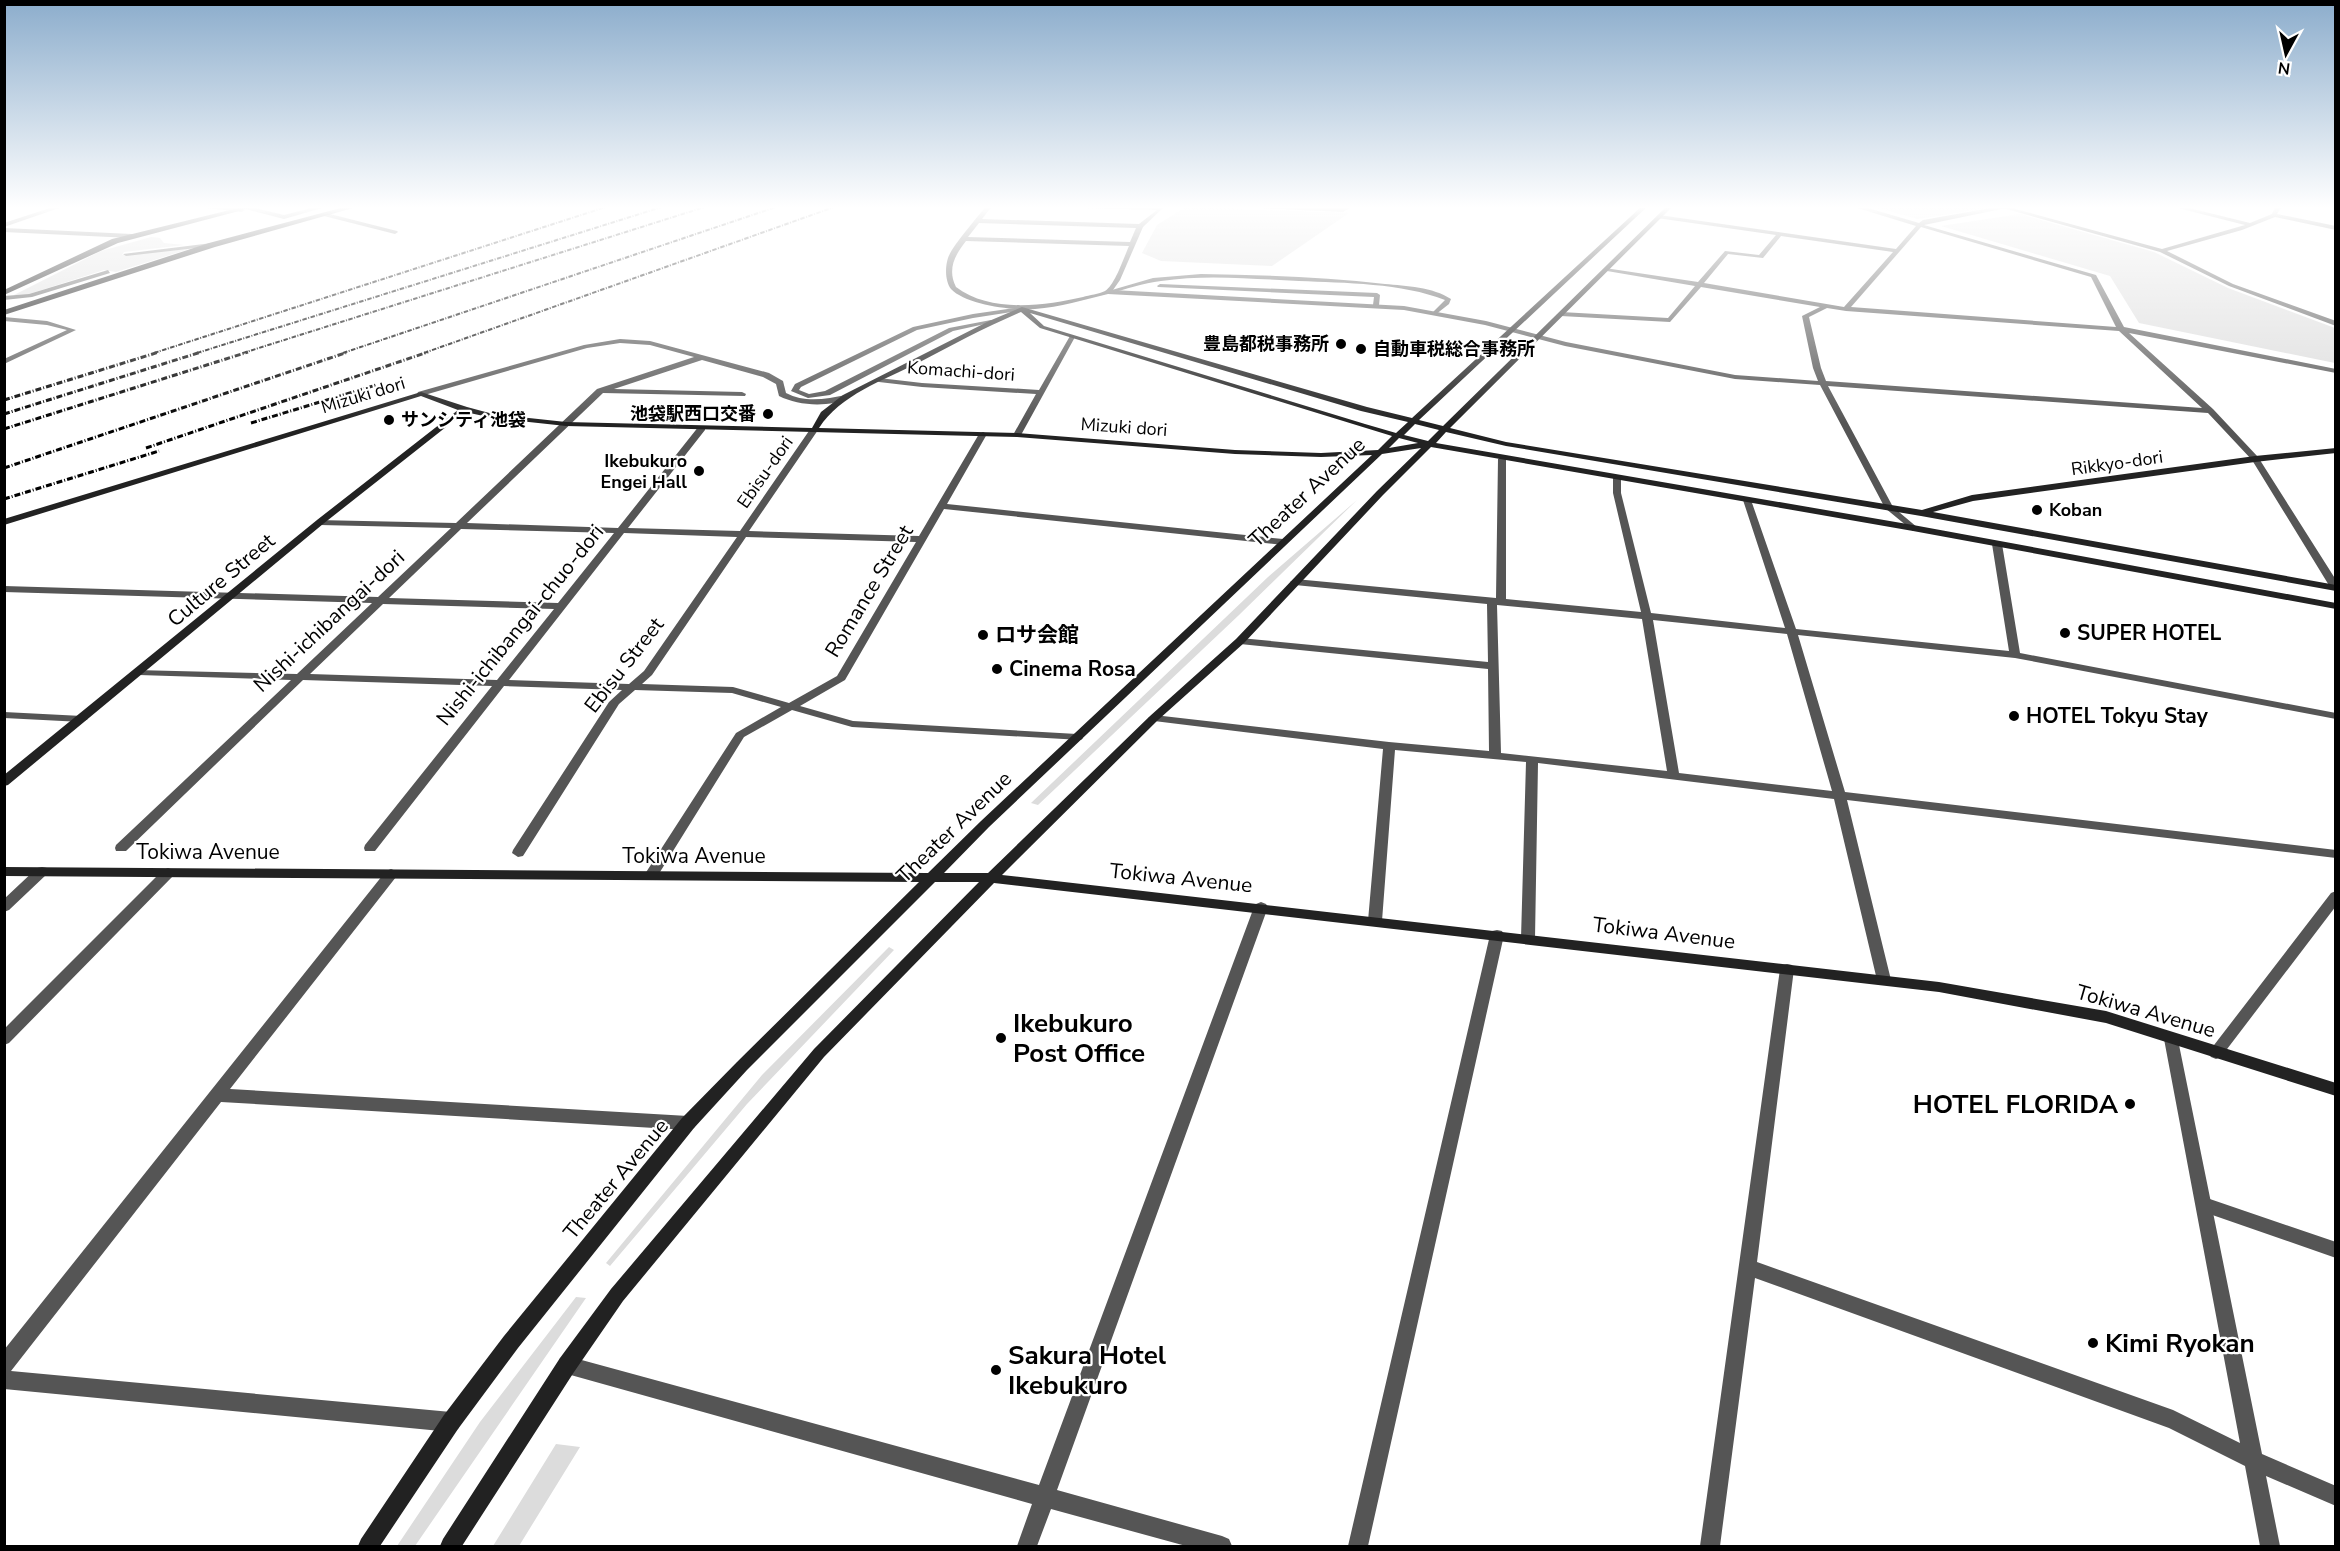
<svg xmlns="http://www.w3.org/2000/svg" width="2340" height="1551" font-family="'Nunito Sans','Noto Sans JP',sans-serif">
	<rect width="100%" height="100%" fill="#fff"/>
	<path fill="#dcdcdc" d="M1870,206H2000L1918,219Z
		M1186,207L1349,213L1272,266L1161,261L1142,253L1157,225Z
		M2020,214L2154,252L2228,288L2335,328V363L2139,323L2110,276L1941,226Z
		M151,237L160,238L164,243L184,245L124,252L122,255L189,249L116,272L104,270L26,295H14L101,251Z
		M1357,500L1239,615L1038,805L1031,803L1268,577Z
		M889,947L894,950L747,1104L610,1266L606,1263L762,1075Z
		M576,1297L586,1298L415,1546H397L480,1422Z
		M556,1444L580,1447L519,1546H493Z"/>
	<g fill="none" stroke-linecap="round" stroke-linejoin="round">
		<path fill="#555" fill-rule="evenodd" d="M2170,206H2181L2250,223L2272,214L2276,206H2282L2277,214L2336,226V230L2275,217L2242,230L2167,251L2233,284L2336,321V326L2229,286L2160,252L2003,208L2008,207L2162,249L2245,225Z
			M326,213L397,231L398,232L395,234L324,216Z
			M212,243L214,246L126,256L123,254Z
			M108,270L110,273L32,297L4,300V296L29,294Z
			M1201,274C1262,275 1324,277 1385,284C1406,286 1433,287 1451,299L1449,304L1435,315L1432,313L1445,300C1402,283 1345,283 1299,281C1254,279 1206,274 1161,281C1143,283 1126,289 1108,294L1105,292L1153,278Z
			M1160,284L1377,293L1380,295L1379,305L1376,307L1373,305L1374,297L1158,287L1157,286Z
			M1022,307L1025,309L1024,310L973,318L917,330L801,387L799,390L809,394L825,391L949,328L991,320L994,322L953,331L830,395L808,398L791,391L795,384L913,327L973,314Z
			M42,867L47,868L49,871L47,874L9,910L4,912V899L37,868Z
			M2204,1197L2336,1242V1258L2198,1210L2196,1205L2198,1200Z"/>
		<path fill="#555" fill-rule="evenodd" d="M56,206H65L4,227V223Z
			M190,206H217L245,210L242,212Z
			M247,206L284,215L319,206H329L284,219L245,209Z
			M986,206H992L982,219L1139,224L1157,210L1014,206H1165L1143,227L1120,280L1113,290L1404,306L1486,321L1566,342L1735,375L1818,381L1813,368L1802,316L1820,307L1701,287L1670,322L1561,316L1558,314L1561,312L1668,318L1695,286L1607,271L1605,268L1698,282L1725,251L1759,255L1776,235L1657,218L1659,215L1896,249L1916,226L1851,206H1861L1919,223L1923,220L2002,206H2016L1924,225L2096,275L2124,327L2336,369V373L2129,333L2213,409L2258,457L2336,580V590L2330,587L2252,460L2208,413L1828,386L1893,507L1918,528L1913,531L1885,508L1820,385L1735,379L1565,346L1485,325L1404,310L1108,294C1084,300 1060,307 1035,309C1015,311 966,305 951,289C945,281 945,267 948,258C952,246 977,218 986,206ZM979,223L1136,228L1130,242L968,237ZM1921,227L2091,277L2116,327L1851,307ZM1781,236L1893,252L1844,307L1704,283L1728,254L1763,258ZM966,241L1129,246C1124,257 1115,285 1105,291C1099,294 1089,295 1083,297C1044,306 990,313 956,287C947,269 955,255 966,241ZM1827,308L1846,311L2119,331L2202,408L1826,381L1821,368L1809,317Z
			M1222,206L1342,208L1353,206L1343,212Z
			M4,228L132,234L135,236L132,238L4,232Z
			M4,317L47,321L76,330L4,364V359L67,330L47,325L4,321Z
			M1070,336L1075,337L1021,435L1017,437L1013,435L1036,394L922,387L879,382L875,380L879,378L922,383L1039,390Z
			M620,339L650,341L769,373L783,381L786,393C805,403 826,399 846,395L850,397C830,408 799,406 779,396L776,384L763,377L702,360L614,389L742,392L746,394L745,396L603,393L467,523L618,528L699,426H705V430L628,528L740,531L811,428H814L818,430L749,531L919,536L979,434L983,432L987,434L947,504L1283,539L1288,542L1283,545L944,509L845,680L800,706L853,721L1077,734L1083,738L1081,740L852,727L792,710L744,737L655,880H645L643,877L736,733L781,707L732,693L635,690L619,704L523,856L518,857L512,853L513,850L609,702L622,690L504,686L375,851H365L364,848L365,845L492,686L303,680L126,851H116L115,848L116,845L291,680L139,675L134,672L135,670L297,674L372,603L4,592V586L378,597L451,528L320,525L317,524V520L456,523L597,389L694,357L650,345L620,343L587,348L421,396L417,394L418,392L584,345ZM461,529L614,533L558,603L389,598ZM624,533L737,537L644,671L629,684L509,680ZM746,537L916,542L837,676L789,703L733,687L642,684L652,675ZM383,604L554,609L497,680L310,674Z
			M1502,456L1506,459V599L1641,612L1613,493V478L1617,475L1621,478V493L1651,613L1785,628L1743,500L1747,497L1751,500L1796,629L2009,651L1992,544L1997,541L2002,544L2020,653L2336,713V719L2015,658L1798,635L1845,792L2336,850V858L1847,800L1891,980L1889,984L1884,985L1879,984L1877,980L1834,799L1538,763L1535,938L1533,942H1523L1521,938L1526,762L1395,750L1382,921L1380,924H1370L1368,921L1383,749L1154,721L1148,718L1154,715L1389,742L1489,751L1488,669L1240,644L1235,641L1240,638L1488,662L1487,604L1295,585L1290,582L1295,579L1496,598L1498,459ZM1497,605L1642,619L1667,771L1501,753ZM1653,620L1787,634L1832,791L1679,773Z
			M4,712L82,716L88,719L82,722L4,718Z
			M168,868L173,870L175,873L173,876L9,1043L4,1045V1029L163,870Z
			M391,869L396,871L398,874L396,877L230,1089L688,1116L694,1118L696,1123L694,1128L688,1130L221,1102L11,1371L451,1412L458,1415L461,1422L458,1429L451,1432L4,1389V1350L386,871Z
			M2336,891V906L2221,1057L2216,1059L2211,1057L2208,1053L2211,1049L2331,893Z
			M1261,902L1266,904L1268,907L1057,1490L1222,1536L1229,1539L1232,1546H1186L1051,1509L1037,1546H1017L1032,1504L560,1372L558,1365L560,1358L567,1356L1039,1485L1254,907L1256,904Z
			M1497,930L1502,931L1504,935L1368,1546H1348L1490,935L1492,931Z
			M1787,964L1792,965L1794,969L1757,1262L2173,1410L2240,1443L2164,1039L2167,1035L2172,1033L2177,1035L2262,1454L2336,1486V1506L2266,1476L2280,1546H2260L2245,1466L2169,1428L1755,1278L1720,1546H1700L1780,969L1782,965Z"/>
		<path fill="#222" fill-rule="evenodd" d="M1642,206H1648L1419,420L1443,426L1667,206H1673L1450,428L1506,442L1922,510L1972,495L2255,456L2336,448V453L2255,462L1973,501L1933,512L2336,585V591L1921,516L1506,446L1446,432L1436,443L1913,525L2336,603V609L1913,531L1431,447L1383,495L1244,643L1158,720L1002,875L1939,982L2106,1011L2336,1083V1096L2106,1023L1939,992L994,883L824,1057L623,1301L574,1372L462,1546H440L443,1539L560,1358L611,1289L814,1049L979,882H935L747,1070L694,1128L518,1348L458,1429L380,1546H358L361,1539L444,1415L504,1336L682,1118L737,1062L919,882L4,876V867L928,873L981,821L1372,455L1321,457L1235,454L1017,437L566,426L493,418L465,412L323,524L8,785L4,786V775L317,520L458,410L421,396L4,525V519L421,392L467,407L493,414L566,422L812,428L821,412L843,395L989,321L1022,307L1367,407L1412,418ZM1021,312L1040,328L1392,436L1378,450L1321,453L1235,450L1017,433L819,428C840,395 884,380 918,363C952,345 986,327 1021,312ZM1030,313L1361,411L1408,422L1396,433L1365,424L1044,326ZM1415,424L1439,430L1428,441L1404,435ZM1399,438L1418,443L1389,448ZM1421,448L1377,491L1236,639L1150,716L988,873H944L989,827L1382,454Z"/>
		<path fill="#000" fill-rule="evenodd" d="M246,206H258L118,243L4,295V290L112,239Z
			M348,206H360L215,247L4,315V310L209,243Z"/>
		<path stroke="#000" stroke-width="2" stroke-dasharray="4.5 1.5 1 1.5" stroke-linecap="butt" d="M154,353L609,206
			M197,353L665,206
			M243,353L708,206
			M343,353L779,206
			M424,353L837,206"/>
		<path stroke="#000" stroke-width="3" stroke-dasharray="6 2 1 2" stroke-linecap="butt" d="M4,400L159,352
			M4,414L201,352
			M251,423L376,385
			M4,429L248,352
			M146,448L428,352
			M4,468L348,352
			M4,499L159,451"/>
	</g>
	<linearGradient id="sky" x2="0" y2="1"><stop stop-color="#8cadcc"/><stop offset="0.49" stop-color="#fff"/><stop offset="1" stop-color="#fff" stop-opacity="0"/></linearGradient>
	<rect width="2340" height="423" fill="url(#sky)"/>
	<g fill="#000" stroke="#fff" stroke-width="2">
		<circle cx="1341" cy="344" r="6"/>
		<circle cx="1361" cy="349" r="6"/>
		<circle cx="768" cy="414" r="6"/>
		<circle cx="389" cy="420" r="6"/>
		<circle cx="699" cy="471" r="6"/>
		<circle cx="2037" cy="510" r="6"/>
		<circle cx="2065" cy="633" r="6"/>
		<circle cx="983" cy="635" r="6"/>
		<circle cx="997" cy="669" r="6"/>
		<circle cx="2014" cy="716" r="6"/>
		<circle cx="1001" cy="1038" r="6"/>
		<circle cx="2130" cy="1104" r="6"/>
		<circle cx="2093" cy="1343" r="6"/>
		<circle cx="996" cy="1370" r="6"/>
	</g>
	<g text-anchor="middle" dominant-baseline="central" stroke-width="4.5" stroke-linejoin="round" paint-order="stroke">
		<g font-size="18" font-weight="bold" fill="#000" stroke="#fff" text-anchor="end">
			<text x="1329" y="344">豊島都税事務所</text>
			<text x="1373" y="349" text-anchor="start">自動車税総合事務所</text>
			<text x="756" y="414">池袋駅西口交番</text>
			<text x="401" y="420" text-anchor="start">サンシティ池袋</text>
			<text x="687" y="461">Ikebukuro<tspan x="687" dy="21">Engei Hall</tspan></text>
			<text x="2049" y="510" text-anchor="start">Koban</text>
		</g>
		<g font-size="18" fill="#000" stroke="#fff">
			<text transform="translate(961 371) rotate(4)">Komachi-dori</text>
			<text transform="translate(363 395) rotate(-17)">Mizuki dori</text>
			<text transform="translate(1124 427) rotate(4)">Mizuki dori</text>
			<text transform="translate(2117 463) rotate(-8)">Rikkyo-dori</text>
			<text transform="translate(765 472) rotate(-55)">Ebisu-dori</text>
		</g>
		<g font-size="21" fill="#000" stroke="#fff">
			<text transform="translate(1307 492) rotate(-43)">Theater Avenue</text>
			<text transform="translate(221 580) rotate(-40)">Culture Street</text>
			<text transform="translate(869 591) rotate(-59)">Romance Street</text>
			<text transform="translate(329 621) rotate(-43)">Nishi-ichibangai-dori</text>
			<text transform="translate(520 625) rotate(-51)">Nishi-ichibangai-chuo-dori</text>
			<text transform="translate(624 665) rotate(-52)">Ebisu Street</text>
			<text transform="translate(954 827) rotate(-44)">Theater Avenue</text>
			<text x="208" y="852">Tokiwa Avenue</text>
			<text x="694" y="856">Tokiwa Avenue</text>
			<text transform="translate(1181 878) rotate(6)">Tokiwa Avenue</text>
			<text transform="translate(1664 933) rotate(7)">Tokiwa Avenue</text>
			<text transform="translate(2146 1011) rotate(16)">Tokiwa Avenue</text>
			<text transform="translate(616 1179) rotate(-50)">Theater Avenue</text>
		</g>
		<g font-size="21" font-weight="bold" fill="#000" stroke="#fff" text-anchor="start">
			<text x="2077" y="633">SUPER HOTEL</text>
			<text x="995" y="635">ロサ会館</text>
			<text x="1009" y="669">Cinema Rosa</text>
			<text x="2026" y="716">HOTEL Tokyu Stay</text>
		</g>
		<g font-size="26" font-weight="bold" fill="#000" stroke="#fff" text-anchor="start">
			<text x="1013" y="1023">Ikebukuro<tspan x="1013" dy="30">Post Office</tspan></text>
			<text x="2118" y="1104" text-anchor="end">HOTEL FLORIDA</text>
			<text x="2105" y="1343">Kimi Ryokan</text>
			<text x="1008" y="1355">Sakura Hotel<tspan x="1008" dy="30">Ikebukuro</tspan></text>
		</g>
	</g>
	<rect width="2340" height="1551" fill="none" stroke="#000000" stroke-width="12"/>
	<g transform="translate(2286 54) rotate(188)" stroke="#ffffff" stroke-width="4.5" paint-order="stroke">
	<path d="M0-4.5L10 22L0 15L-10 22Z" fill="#000000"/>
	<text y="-9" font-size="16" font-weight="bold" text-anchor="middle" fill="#000000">N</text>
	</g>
</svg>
